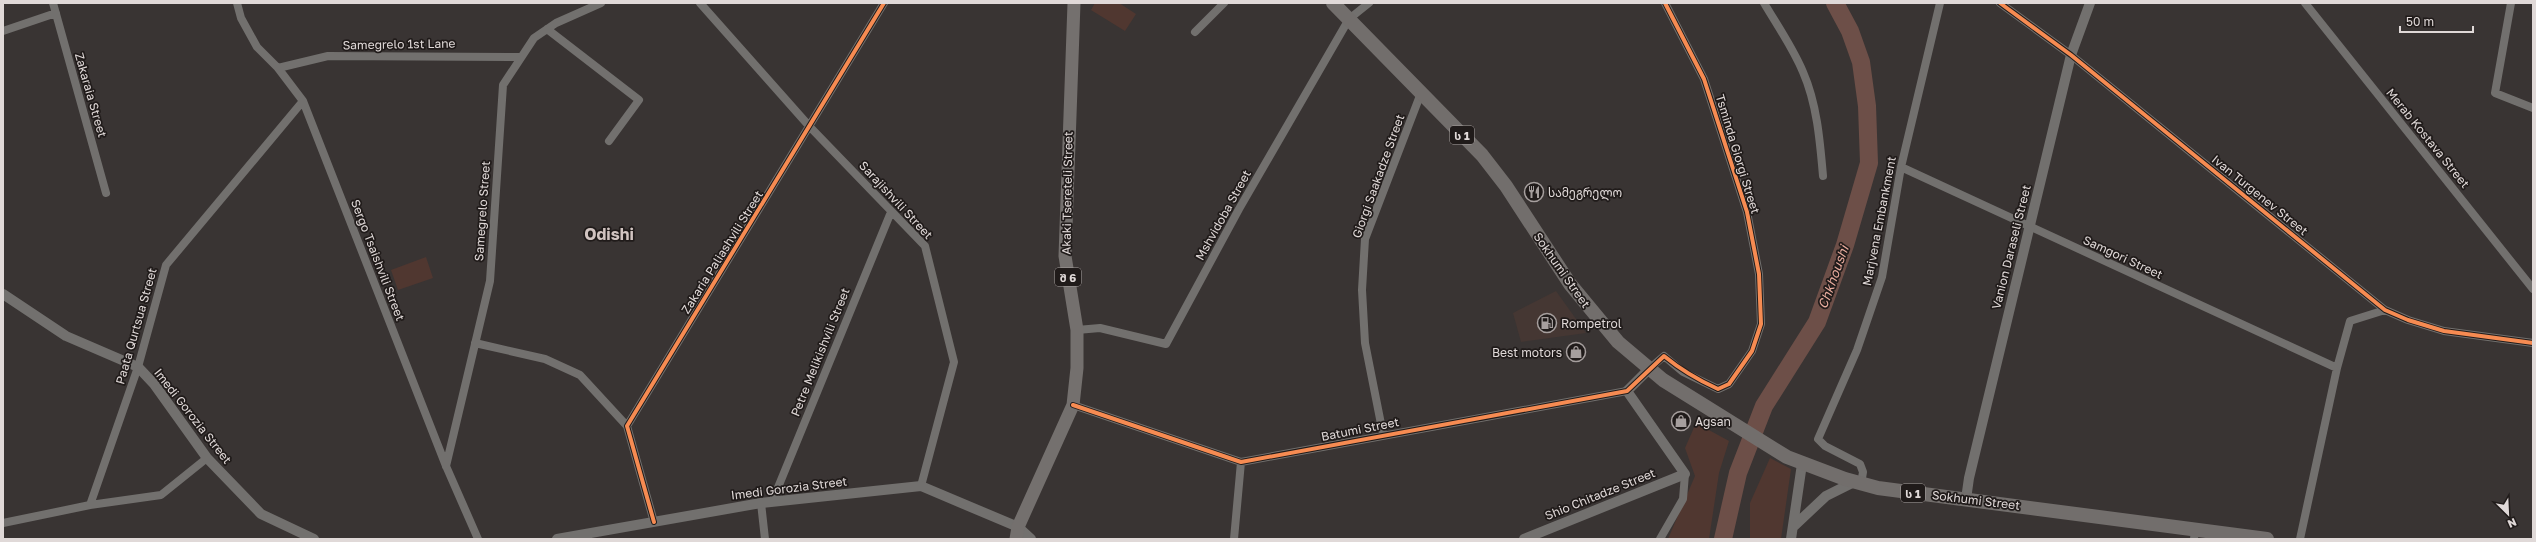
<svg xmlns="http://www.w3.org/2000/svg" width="2536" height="542" font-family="'Golos Text','Noto Sans Georgian',sans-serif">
	<rect width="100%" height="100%" fill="#393433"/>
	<path fill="#453733" d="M1556,291L1586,333L1521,342L1513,313Z"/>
	<path fill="#503730" d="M1095,3H1119L1136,14L1125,31L1091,10Z
		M426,257L433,278L398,290L391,270Z
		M1696,423L1729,441L1719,473L1709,539H1668L1695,476L1685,448Z
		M1770,458L1791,469L1781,539H1750V503Z"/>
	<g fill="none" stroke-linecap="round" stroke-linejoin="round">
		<path stroke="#6d4f48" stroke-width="18" d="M1723,539L1738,473L1764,406L1817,322L1845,245L1869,163L1867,106L1861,62L1850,31L1835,3"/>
		<path stroke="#72706e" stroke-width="8" d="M53,3L106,193
			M237,3L241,18L257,47L278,68L303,101L446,466L478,539
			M700,3L810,127L925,246L954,362L921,486
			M1764,3C1777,25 1793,48 1803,72C1817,104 1820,141 1823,176
			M2000,3L2071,55L2385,310L2408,320L2444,331L2533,343
			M2305,3L2533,289
			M2511,3L2495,93L2533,108
			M547,29L639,100L609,141
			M3,31L56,13
			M1195,32L1224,3
			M278,68L328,56L521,57
			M1901,167L2337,368
			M1077,330L1100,328L1166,344L1239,209L1349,19L1369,3
			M475,343L545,359L580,375L627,426
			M1649,369L1664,356L1683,372L1718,389L1729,384L1752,351L1761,324L1759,274L1747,212L1704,79L1665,3
			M1073,405L1241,462L1627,391
			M1383,434L1365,343L1362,290L1365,239L1421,93
			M446,466L490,281L503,85L534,38L556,23L601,3
			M1861,484L1863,472L1860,464L1825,446L1818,439L1857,350L1882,277L1901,167L1940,3
			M772,502L891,212
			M761,503L765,539
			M90,505L161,495L207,458
			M654,522L627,426L884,3
			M3,523L90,505L138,367L166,265L303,101
			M1234,539L1241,462
			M1660,539L1683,499L1685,474
			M2194,539L2195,529
			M2300,539L2337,368L2350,321L2385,310"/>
		<path stroke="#72706e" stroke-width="10" d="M3,294L66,336L138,367L154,384L207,458L261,514L314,539
			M1966,499L1969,478L2071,55L2090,3
			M1793,527L1826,496L1854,482
			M557,539L761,503L921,486L1018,527L1031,539
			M1524,539L1685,474L1627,391L1649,369
			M1791,539L1802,464"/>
		<path stroke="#74706e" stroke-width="13" d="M1016,539L1018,527L1073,405L1077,368V330L1065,256L1074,3"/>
		<path stroke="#726e6c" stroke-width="14" d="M1333,3L1482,155L1506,186L1570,284L1618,342L1663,380L1787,457L1845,479L1878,488L2267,539"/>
		<defs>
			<path id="cycleway" d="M2000,3L2071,55L2385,310L2408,320L2444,331L2533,343
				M1073,405L1241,462L1627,391L1664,356C1681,370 1698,380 1718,389L1729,384L1752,351L1761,324L1759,274L1747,212L1704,79L1665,3
				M654,522L627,426L884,3"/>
		</defs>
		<use href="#cycleway" stroke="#201b1a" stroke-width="6"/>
		<use href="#cycleway" stroke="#f68b52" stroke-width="4"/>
	</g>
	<defs>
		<symbol id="restaurant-ring" viewBox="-11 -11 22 22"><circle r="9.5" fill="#201b1a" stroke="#a69f9e" stroke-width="1.5"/><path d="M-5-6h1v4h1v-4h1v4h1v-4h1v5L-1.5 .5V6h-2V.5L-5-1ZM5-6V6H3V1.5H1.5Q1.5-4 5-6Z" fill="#a69f9e"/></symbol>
		<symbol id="fuel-ring" viewBox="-11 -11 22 22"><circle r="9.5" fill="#201b1a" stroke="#a69f9e" stroke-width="1.5"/><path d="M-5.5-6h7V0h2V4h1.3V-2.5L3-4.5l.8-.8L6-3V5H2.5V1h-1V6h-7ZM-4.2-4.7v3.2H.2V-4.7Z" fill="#a69f9e"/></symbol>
		<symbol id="shop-ring" viewBox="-11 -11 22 22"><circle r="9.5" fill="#201b1a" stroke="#a69f9e" stroke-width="1.5"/><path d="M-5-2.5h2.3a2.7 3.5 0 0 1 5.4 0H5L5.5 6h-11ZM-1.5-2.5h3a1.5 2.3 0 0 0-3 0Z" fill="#a69f9e"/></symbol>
	</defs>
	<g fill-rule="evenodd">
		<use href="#restaurant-ring" x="1523" y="181" width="22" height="22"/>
		<use href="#fuel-ring" x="1536" y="312" width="22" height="22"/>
		<use href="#shop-ring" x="1565" y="341" width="22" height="22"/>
		<use href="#shop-ring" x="1670" y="410" width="22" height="22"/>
	</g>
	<g text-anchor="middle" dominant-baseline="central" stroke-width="3.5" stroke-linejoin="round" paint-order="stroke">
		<g fill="#201b1a" stroke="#a6a09f" stroke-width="1">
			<rect x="1450" y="126" width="24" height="18" rx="3"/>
			<rect x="1055" y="268" width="26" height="18" rx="3"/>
			<rect x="1901" y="484" width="24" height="18" rx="3"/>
		</g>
		<g font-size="11" font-weight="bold" fill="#e0d9d8">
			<text x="1462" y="135">ს 1</text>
			<text x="1068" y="277">შ 6</text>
			<text x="1913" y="493">ს 1</text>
		</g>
		<g font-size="12" fill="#e0d9d8" stroke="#201b1a">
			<text transform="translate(399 44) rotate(-1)">Samegrelo 1st Lane</text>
			<text transform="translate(91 95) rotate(74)">Zakaraia Street</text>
			<text transform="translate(2428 138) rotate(51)">Merab Kostava Street</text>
			<text transform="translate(1738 154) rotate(73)">Tsminda Giorgi Street</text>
			<text transform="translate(1378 176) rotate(-70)">Giorgi Saakadze Street</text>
			<text transform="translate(1067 193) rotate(-89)">Akaki Tsereteli Street</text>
			<text transform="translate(2260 195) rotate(39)">Ivan Turgenev Street</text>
			<text transform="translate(896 200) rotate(47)">Sarajishvili Street</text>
			<text transform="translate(482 211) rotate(-86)">Samegrelo Street</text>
			<text transform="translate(1223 215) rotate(-61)">Mshvidoba Street</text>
			<text transform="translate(1879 221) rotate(-79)">Marjvena Embankment</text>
			<text transform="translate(2011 247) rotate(-76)">Vanion Daraseli Street</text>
			<text transform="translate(722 252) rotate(-58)">Zakaria Paliashvili Street</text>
			<text transform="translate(2123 257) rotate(25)">Samgori Street</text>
			<text transform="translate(378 260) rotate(69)">Sergo Tsaishvili Street</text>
			<text transform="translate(1562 270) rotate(55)">Sokhumi Street</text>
			<text transform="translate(136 326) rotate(-74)">Paata Qurtsua Street</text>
			<text transform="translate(820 352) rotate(-68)">Petre Melikishvili Street</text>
			<text transform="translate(193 416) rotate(52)">Imedi Gorozia Street</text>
			<text transform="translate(1360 429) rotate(-11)">Batumi Street</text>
			<text transform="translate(789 488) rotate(-7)">Imedi Gorozia Street</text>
			<text transform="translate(1600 494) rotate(-22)">Shio Chitadze Street</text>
			<text transform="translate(1976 500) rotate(7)">Sokhumi Street</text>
		</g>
		<g font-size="12" fill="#e0d9d8" stroke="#201b1a" text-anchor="start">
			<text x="1548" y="192">სამეგრელო</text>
			<text x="1561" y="323">Rompetrol</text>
			<text x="1562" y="352" text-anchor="end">Best motors</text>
			<text x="1695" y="421">Agsan</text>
		</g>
		<g font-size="13" font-style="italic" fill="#eaad9f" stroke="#201b1a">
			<text transform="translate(1833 277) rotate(-70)">Chkhoushi</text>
		</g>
		<g font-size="16" font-weight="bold" fill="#d1c4c1" stroke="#201b1a">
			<text x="609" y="234">Odishi</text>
		</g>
	</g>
	<rect width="2536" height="542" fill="none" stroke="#e0d9d8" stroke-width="8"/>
	<g transform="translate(2508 514) rotate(156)" stroke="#201b1a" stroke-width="3" paint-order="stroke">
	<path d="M0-3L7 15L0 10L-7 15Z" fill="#e0d9d8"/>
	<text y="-6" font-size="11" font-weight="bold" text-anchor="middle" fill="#e0d9d8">N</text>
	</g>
	<path d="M2400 26v6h73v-6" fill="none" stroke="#e0d9d8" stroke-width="2"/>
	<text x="2406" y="26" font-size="12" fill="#e0d9d8" stroke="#201b1a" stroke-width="3" paint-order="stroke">50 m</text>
</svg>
